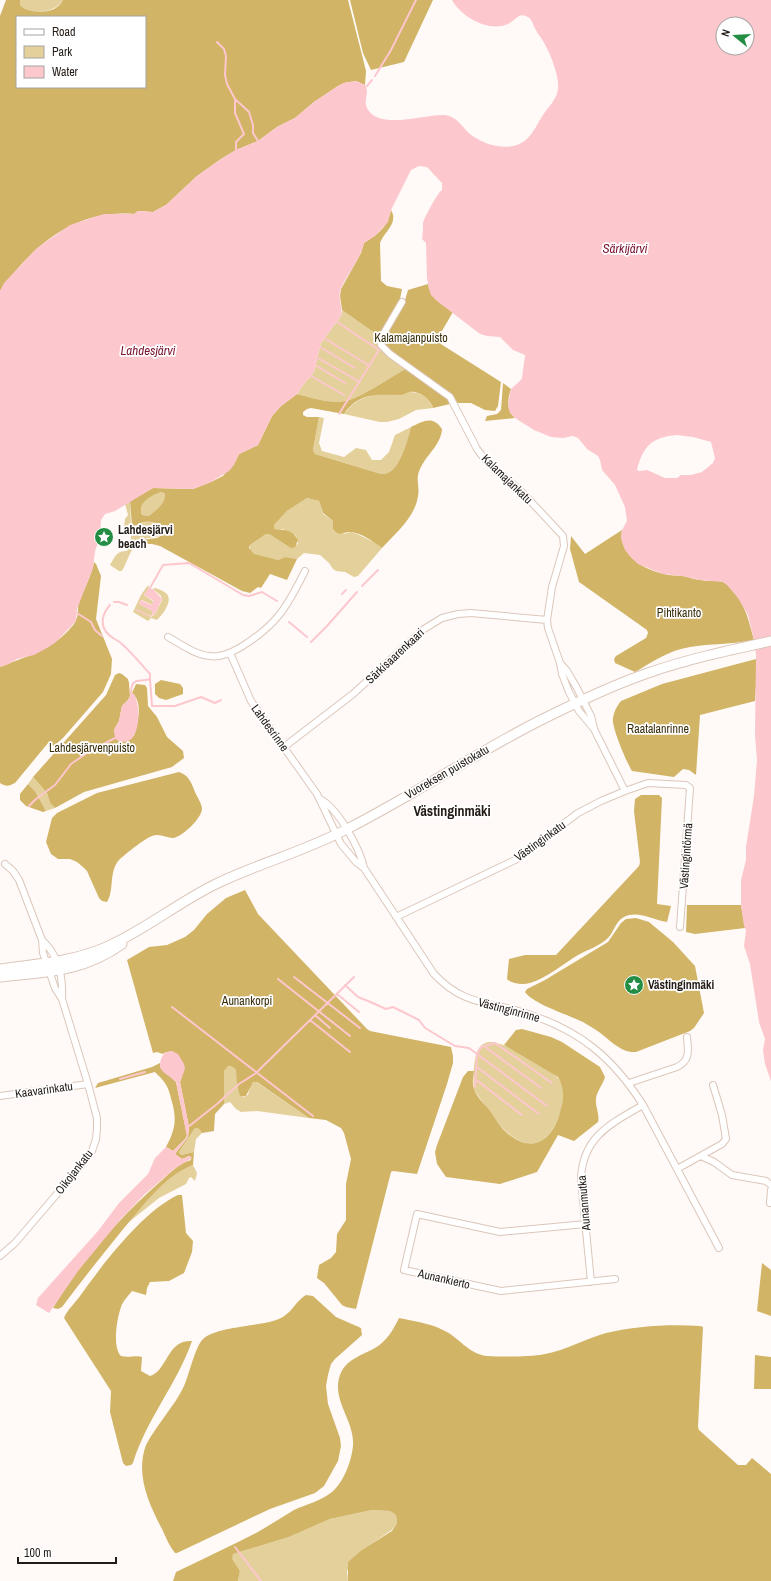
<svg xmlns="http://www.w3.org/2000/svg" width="771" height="1581" font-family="'Archivo Narrow',sans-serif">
	<rect width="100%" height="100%" fill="#fffaf7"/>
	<path fill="#e4d09b" d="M20,0H63C55,13 35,14 22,9L20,5Z
		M342,310L379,336C374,350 397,360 407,368C393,376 360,398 346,401C330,404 313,398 297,394L303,385L314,372L321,343L341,316Z
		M407,392C418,391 430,397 433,408L416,410L399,419L387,422H380L344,414C355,399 370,393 389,394C395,394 401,396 407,392Z
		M319,417L324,418L319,443L322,451L344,457L356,448L366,450L372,460H381L389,452L395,435L411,427C407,441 399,476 381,474L315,454L313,450Z
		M162,492L165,494C165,504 156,510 149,516L142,515C137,501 152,495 162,492Z
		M307,498L319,501L323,514L333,521V529L344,534L351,532L357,534L376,543L382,548L358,576L354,577L345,572L336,571L333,569L329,563L320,555L304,553L297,559L285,557L278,560L270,559L253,554L250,551V545L266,534H269L289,547L298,544L296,536L283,529H274V525L287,511Z
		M130,501L131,525L135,526C143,520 157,521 165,528L162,535C156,538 150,537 143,539C132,543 128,561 122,571H119L110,565C115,557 116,551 127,551L131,540V534L124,527L125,519L128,515L125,504Z
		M148,585L149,588L144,595L154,602L152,605L142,600L139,603L152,611L153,614L150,616L136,609L151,617L155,614L162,600L161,596L153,589L155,588C159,589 164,591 167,594C173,602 162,615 157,620L151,618L148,621L133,612L141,595Z
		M33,777L47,793L50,803L55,808L46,811L35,791L28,784Z
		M488,1042C505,1040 536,1064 552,1073C556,1076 560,1079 562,1084C565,1091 563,1098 562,1105C557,1130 540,1156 513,1137C498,1127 485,1105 474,1090C473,1080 473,1054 480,1047C482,1044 485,1043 488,1042Z
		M227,1066L233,1067L236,1070L243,1097L248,1095L251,1084L255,1081L309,1118L257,1111L241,1112L236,1109L230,1102L224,1104V1071Z
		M195,1128L199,1129L202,1133L196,1139L194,1152L181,1155L179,1152Z
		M193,1165L197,1173L195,1181L191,1177L189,1178L186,1184L159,1198L129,1222C146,1200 166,1176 193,1165Z
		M372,1510L390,1511L396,1515L397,1523L392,1530L363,1549L347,1571L348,1581H238L240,1571L231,1559L233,1554L289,1537L330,1519Z"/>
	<path fill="#d1b466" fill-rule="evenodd" d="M6,0H20V5C25,13 46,13 54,9C58,7 61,4 63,0H348L366,71L365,85L356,81L344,83L338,86L314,102L295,118L277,127L258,141L236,150L221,159L197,176L166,205L153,212L138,211L134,214C75,209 32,246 0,291V16ZM17,17H145V87H17Z
		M350,0H433L404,62L371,70L363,53Z
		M391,210C399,223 384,232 380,243L381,281L387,286L402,289L399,304L379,336L342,310L340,296L341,289L361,253L364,243C379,233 387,228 391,210Z
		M428,284C430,297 443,305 453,312L436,341L501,382L498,406L495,411L485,410L471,403H458L440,386L394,355L384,346L383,337L403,307L408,290Z
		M407,368L445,395L450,404L433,408C431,399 418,390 409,392C405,393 403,395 400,395C376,395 360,392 344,414L311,408L307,409L303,412V415L307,417H319L313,450L315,454L381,474C399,476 407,441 411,427C423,421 433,415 442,429C441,445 426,455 420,469C415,479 420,486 418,496C415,517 396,533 382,548C374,542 360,532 350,532C345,532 342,535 337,533L333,529V521L323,513L319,501L307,498L287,511L274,525V529C284,530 292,529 298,540L295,547L292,548L289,547L269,534H266L250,545L249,548L254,554L278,560L285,557L297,559L287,580L270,574L261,588L258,587L250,593L242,591L160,546L152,544H140V540L157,538L162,535L165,528C160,523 148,520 141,523C137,524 136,526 132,526L130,501L153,488L193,489L211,482L223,476L236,460L239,454L258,445L272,416L281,406L297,394C313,398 330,404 346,401C360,398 393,376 407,368ZM162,492L165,494C165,504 156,510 149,516L142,515C137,502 152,495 162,492Z
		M503,383L511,389C507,400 507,410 515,418L485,421L487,416L497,414L501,410Z
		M622,530C618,555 644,570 664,574C671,576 677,575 683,576C689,577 695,580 701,580C709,582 718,579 725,583C743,595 749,621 754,640C730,645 705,643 681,649C665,653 649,664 635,672L615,663L614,659L616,656L646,638L648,633L647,630L579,582L570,549L571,536L585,554Z
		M94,562L96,564L101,576L96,619L112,659L111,674L103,692L63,738L54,746L48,743L15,783C9,786 6,787 0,783V667C25,657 50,650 69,630C71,627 75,624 76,620C79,615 77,608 79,602C84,589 91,577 94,562Z
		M756,659L757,670L755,701L700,715L696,775L689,770L683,769L674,777L632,771C627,763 611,726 613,718C614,711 617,706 621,701L662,684Z
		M119,673L122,674L128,679L129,683L130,696L128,700L122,706L119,721L114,730L117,740L119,741L134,736C137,724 144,703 132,693L136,684L145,685L147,688L148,706L157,717L167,737L183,751L184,758L172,767L84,792L55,808L50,803L47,793L33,777L106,695L115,675Z
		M161,680L180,684L183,688V694L166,700L159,698L155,694V684Z
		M179,772C189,775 192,784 195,792C197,797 202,804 202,809C202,818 181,838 173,838C166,838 160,833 152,836C144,839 127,853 120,859C108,871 115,889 107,902L102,901L99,898L87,871L83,867L77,862L70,859H58L51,854L46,842L52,818L57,813L97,793Z
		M28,784L35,791L46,811L43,812L26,806L20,800V794Z
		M641,795H659L662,798L657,904L671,906L667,922C653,920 638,910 624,917C615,922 614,932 608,938C600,946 587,950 578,955C563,964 547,978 530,983C523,985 512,984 507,979L509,959L525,955H556L639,866L640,862L634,811L635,799Z
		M245,890L258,914L367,1029L370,1031L451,1047L453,1056V1063L447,1084L417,1174L393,1171L391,1172L356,1309L346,1307L342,1305L324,1283L317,1278L319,1265L331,1258L336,1252L337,1234L346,1220V1184L351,1159L344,1133L341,1128L326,1120L309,1118L257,1082H253L246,1096H240L237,1084L236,1070L233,1067L228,1066L224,1071V1104L215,1114L214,1131L202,1133L199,1129L195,1128L179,1152L181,1155L194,1152L193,1165C163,1177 144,1205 124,1228C103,1254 82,1280 62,1307L58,1309L53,1308C80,1262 121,1216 161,1181C170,1173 179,1163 191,1160L189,1156L182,1159L175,1154L188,1137L189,1127L180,1082L182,1076L166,1052L163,1054L157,1052L153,1053L127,960L149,947L167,945L185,937L194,930L207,914L226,898Z
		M687,905H741L745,928L695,934L686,932Z
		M636,918L649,922L673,942L695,966L704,1013L694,1028L690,1031L636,1052C619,1053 609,1038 596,1030C592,1027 587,1025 583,1022C569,1015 533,1004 525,992L527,989L545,980L608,942L621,923L626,919Z
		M522,1029L551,1037L562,1042L600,1067L605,1077C603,1085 597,1090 596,1099C595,1106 600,1115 598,1122L574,1141L558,1135L537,1172L500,1184L446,1177L437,1164L435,1152L437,1145L463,1077L468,1071H474C473,1077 472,1083 474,1089C476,1096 485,1105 490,1111C495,1118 500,1127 507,1133C532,1155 553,1140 560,1112C564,1099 565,1089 558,1077L504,1045L516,1030Z
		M160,1063V1067L176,1082L187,1135L186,1138L173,1151L166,1147C175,1130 177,1120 172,1102C168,1086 167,1084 155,1072L95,1088L98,1083L152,1067Z
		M178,1195H182L186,1233L193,1241L192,1252L184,1273L169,1281L150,1282L147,1288L146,1295L132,1291C128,1296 123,1301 121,1307C117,1318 112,1347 121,1356C129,1358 137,1355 142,1357L141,1371L150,1376C165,1372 167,1347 183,1342C186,1341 189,1341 192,1341C177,1384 146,1420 133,1463L131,1465L126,1466L123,1463L110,1412L111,1391L64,1318C67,1310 75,1303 80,1296C103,1264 143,1211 178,1195Z
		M762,1263L771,1270V1316L757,1311Z
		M306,1295L313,1296L336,1317L361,1328L362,1335L335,1359L331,1364L328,1375L326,1386L328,1404L340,1438L341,1446L338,1461L324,1486L315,1493L270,1509L177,1553H175C170,1547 166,1538 163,1531C149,1504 135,1475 146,1445C157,1424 174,1407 184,1386C189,1375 195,1347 203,1339C215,1327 257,1326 273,1321C292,1316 293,1303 306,1295Z
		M399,1318C413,1321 429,1323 443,1330C459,1337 468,1354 487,1356C503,1357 530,1357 545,1354C566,1350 585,1339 606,1333C636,1326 668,1324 700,1326L703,1327L698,1427L699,1430L738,1465H746L752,1458L771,1474V1581H348V1562L363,1549L392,1531L397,1523L396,1515L390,1511L372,1510L330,1519L289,1537L233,1554L232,1559L240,1571L238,1581H173L176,1572C203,1559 231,1546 258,1532C270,1525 282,1517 294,1510C307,1504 321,1501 332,1492C344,1482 352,1460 353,1445C355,1421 331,1400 340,1375C346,1359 361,1356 375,1348C387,1341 393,1330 399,1318Z
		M755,1355L771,1357V1389H754Z"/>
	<path fill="#fdc7ce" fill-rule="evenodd" d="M452,0H771V1081L765,1064L763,1050L765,1039L759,1022L750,964L744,946L746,930L744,926L741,905V880L746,860V847L754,796L757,760L755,735L756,655L754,640L748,615L738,598L728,586L723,582L700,580L682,576L663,574L638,564L631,557L625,550L621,538L622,530L627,521L625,507L615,485L602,470L600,460L598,456L587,449L578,438L573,436L563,438L551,437L534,430L515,418L510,413L508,406L510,393L511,389L520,381L522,378L525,355L513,350L500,337L487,336L480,334L437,301L431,295L429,289L427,278L426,243L422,239C423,233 423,228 423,223C424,218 438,192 442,190V183L427,167L419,166L411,170L391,210L388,222L375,236L364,243C360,260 348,273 341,288C337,298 343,307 341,316L321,343L314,372L303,385L297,394L281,406L272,416L258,445L239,454L234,465L229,471L211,482L193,489L153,488L115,511L105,514L101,520L100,538L95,551L93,568L77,609L76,621L56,642L47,648L34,655L17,659L9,664L0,667V291L4,283L37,248L70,225L104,214H134L138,211L153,212L166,205L197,176L221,159L236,150L258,141L277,127L295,118L314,102L338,86L344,83L356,81L365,85C370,92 363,101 367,108C378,131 425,114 444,115C457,116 462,127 470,134C481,143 499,149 513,146C530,143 535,127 543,115C549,106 557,99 558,89C560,78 550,52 544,43C542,38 538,35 536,30C532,24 533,19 526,16C518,13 515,21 508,24C489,33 460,16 452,0ZM723,24H747V48H723ZM677,435L693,437L711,442L715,458L713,463L702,472L691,475H681L677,478H665L647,470L639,471L637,470C643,446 652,437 677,435Z
		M148,588L153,589L162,599L155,614L150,617L135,610L136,609L150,616L153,614L152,611L139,604L141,600L151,605L154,601L144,595Z
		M131,694H134C141,706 141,743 123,742C119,741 118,741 115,738L114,730L119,721L122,706L128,700Z
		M172,1051L178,1054L184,1064L185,1069L180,1082L189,1127L188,1137L175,1154L182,1159L190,1156L192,1158L174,1169L144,1195L120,1220L78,1271L49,1313L36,1305L38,1298L98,1231L119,1203L148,1174L155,1158L166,1147L173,1151L187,1137L176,1082C171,1076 164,1075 160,1067C160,1058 163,1051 172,1051Z"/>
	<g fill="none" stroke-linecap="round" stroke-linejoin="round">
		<path stroke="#fdc7ce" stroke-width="2" d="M217,42L224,49L226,56L225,75L227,84L235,99L249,112L253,125V133L258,141
			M375,76L391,50L416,0
			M367,86L372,80
			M235,99V113L244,134L236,142V150
			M337,322L379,350L339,414
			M324,338L370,366
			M320,347L355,368
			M318,358L360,382
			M317,366L345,383
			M311,376L344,395
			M362,586L378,570
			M150,588L163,565L189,563L243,595L249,596L262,592L277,601
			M342,594L346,590
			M114,602H119L127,605
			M110,605C102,614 99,626 109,635C113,639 118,640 122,644C132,653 141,664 150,674V679C139,683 131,676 131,694
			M77,613L91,622L95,630L102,636
			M289,622L307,637
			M311,642L327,626L357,592
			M150,679L152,706H175L201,697L215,703L221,700
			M29,806L36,799L55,785L71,764L87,753L115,738
			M294,977L360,1028
			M278,979L350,1036
			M345,985L358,997L368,1001L386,1009L393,1007L419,1020L425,1028L455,1046L469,1048L547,1106
			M337,994L359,1012
			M172,1007L313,1116
			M315,1015L330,1028
			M310,1020L350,1052
			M484,1046L541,1088
			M477,1067L539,1114
			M120,1079L145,1072
			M475,1079L522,1115
			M475,1087L477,1054L481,1047L495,1043L552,1083
			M188,1127L217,1104L239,1084L256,1073L354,977
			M235,1547L261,1581"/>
		<defs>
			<path id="street" d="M402,302L381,338V345L390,354L450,397L477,449L486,461L521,491L563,536L564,546L552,587L547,620L548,628L560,663L562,674L569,692L579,711L594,729
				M168,637C181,644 195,655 210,656C221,658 232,652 241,647C277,625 287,607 305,571
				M230,653L251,701L317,794L341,844L356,862L364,868L434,974C464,1006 488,1001 525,1013C580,1030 613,1058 643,1105L719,1248
				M560,663L567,671L577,688L591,716L594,729L625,791
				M284,747L353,694L424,629L442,618L458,614L471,613L547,620
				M320,799C338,808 360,849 364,868
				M396,917L515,860L578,813L601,801L625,791L648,783L686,785L690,788L680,927
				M42,940C59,956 63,976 62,999
				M629,1083L677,1067C691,1060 688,1050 687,1037
				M0,1096L88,1084
				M701,1156L714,1162L732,1175L766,1181L771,1185
				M677,1169L722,1144L726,1139L722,1115L713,1085
				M770,1203L771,1190
				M586,1224L500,1232L417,1214L404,1270L501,1291L615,1279
				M0,1256L15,1243L80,1167L92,1151L96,1139L97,1129V1118L88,1084L62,999L55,988L43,953L42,940L19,880L13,871L5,864
				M591,1282L581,1178C583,1136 612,1123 643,1105"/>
			<path id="secondary" d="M0,969C35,964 71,962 104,948C144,931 178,902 218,883C260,863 305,851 347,829C412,796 474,754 539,721C573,704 613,685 648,673C688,659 730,650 771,641
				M0,977C46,972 83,972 122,944"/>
		</defs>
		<use href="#street" stroke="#dcc6ba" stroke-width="8"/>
		<use href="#secondary" stroke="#dcc6ba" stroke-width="11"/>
		<use href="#street" stroke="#fff" stroke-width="6"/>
		<use href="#secondary" stroke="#fff" stroke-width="9"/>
	</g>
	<defs>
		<symbol id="sight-disc" viewBox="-11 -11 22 22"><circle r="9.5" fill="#238d43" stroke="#fff"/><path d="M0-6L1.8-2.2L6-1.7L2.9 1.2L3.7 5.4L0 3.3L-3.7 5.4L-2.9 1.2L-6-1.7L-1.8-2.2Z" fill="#fff"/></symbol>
	</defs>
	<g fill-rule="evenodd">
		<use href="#sight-disc" x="93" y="526" width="22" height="22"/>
		<use href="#sight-disc" x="623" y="974" width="22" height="22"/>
	</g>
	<g text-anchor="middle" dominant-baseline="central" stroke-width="3.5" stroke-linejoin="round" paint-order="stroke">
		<g font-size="12" fill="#392c09" stroke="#fff">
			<text x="411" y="338">Kalamajanpuisto</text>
			<text x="679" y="613">Pihtikanto</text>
			<text x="658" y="729">Raatalanrinne</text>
			<text x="92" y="748">Lahdesjärvenpuisto</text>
			<text x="247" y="1001">Aunankorpi</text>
		</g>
		<g font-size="12" fill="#231b16" stroke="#fff">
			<text transform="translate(507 479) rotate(44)">Kalamajankatu</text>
			<text transform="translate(395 656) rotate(-43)">Särkisaarenkaari</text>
			<text transform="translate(270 728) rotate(54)">Lahdesrinne</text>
			<text transform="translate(447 772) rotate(-30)">Vuoreksen puistokatu</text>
			<text transform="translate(540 841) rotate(-36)">Västinginkatu</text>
			<text transform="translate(686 856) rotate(-86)">Västingintörmä</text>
			<text transform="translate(509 1010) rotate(15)">Västinginrinne</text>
			<text transform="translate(44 1090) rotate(-8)">Kaavarinkatu</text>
			<text transform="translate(74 1172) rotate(-52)">Oikojankatu</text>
			<text transform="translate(584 1203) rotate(-95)">Aunanmutka</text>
			<text transform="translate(444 1279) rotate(13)">Aunankierto</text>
		</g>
		<g font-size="12" font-weight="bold" fill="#231b16" stroke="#fff" text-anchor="start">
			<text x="118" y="530">Lahdesjärvi<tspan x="118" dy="14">beach</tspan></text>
			<text x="648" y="985">Västinginmäki</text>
		</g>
		<g font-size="13" font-style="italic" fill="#791531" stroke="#fff">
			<text x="625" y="248">Särkijärvi</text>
			<text x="148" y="350">Lahdesjärvi</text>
		</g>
		<g font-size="14" font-weight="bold" fill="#231b16" stroke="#fff">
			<text x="452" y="811">Västinginmäki</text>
		</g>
	</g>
	<rect x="16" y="16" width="130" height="72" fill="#ffffff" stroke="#a7a4a2"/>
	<rect x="24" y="29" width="20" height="6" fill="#ffffff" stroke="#a7a4a2"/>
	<text x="52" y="36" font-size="12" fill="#231b16">Road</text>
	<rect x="24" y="46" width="20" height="12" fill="#e4d09b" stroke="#a7a4a2"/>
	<text x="52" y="56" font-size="12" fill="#231b16">Park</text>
	<rect x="24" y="66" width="20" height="12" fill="#fdc7ce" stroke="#a7a4a2"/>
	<text x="52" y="76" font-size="12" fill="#231b16">Water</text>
	<g transform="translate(735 36) rotate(288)"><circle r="19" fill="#ffffff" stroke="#a7a4a2"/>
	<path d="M0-3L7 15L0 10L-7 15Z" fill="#238d43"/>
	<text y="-6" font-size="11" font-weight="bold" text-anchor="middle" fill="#231b16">N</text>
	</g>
	<path d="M18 1557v6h98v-6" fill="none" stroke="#231b16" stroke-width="2"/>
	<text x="24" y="1557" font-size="12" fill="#231b16" stroke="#ffffff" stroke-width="3" paint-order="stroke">100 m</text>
</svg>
